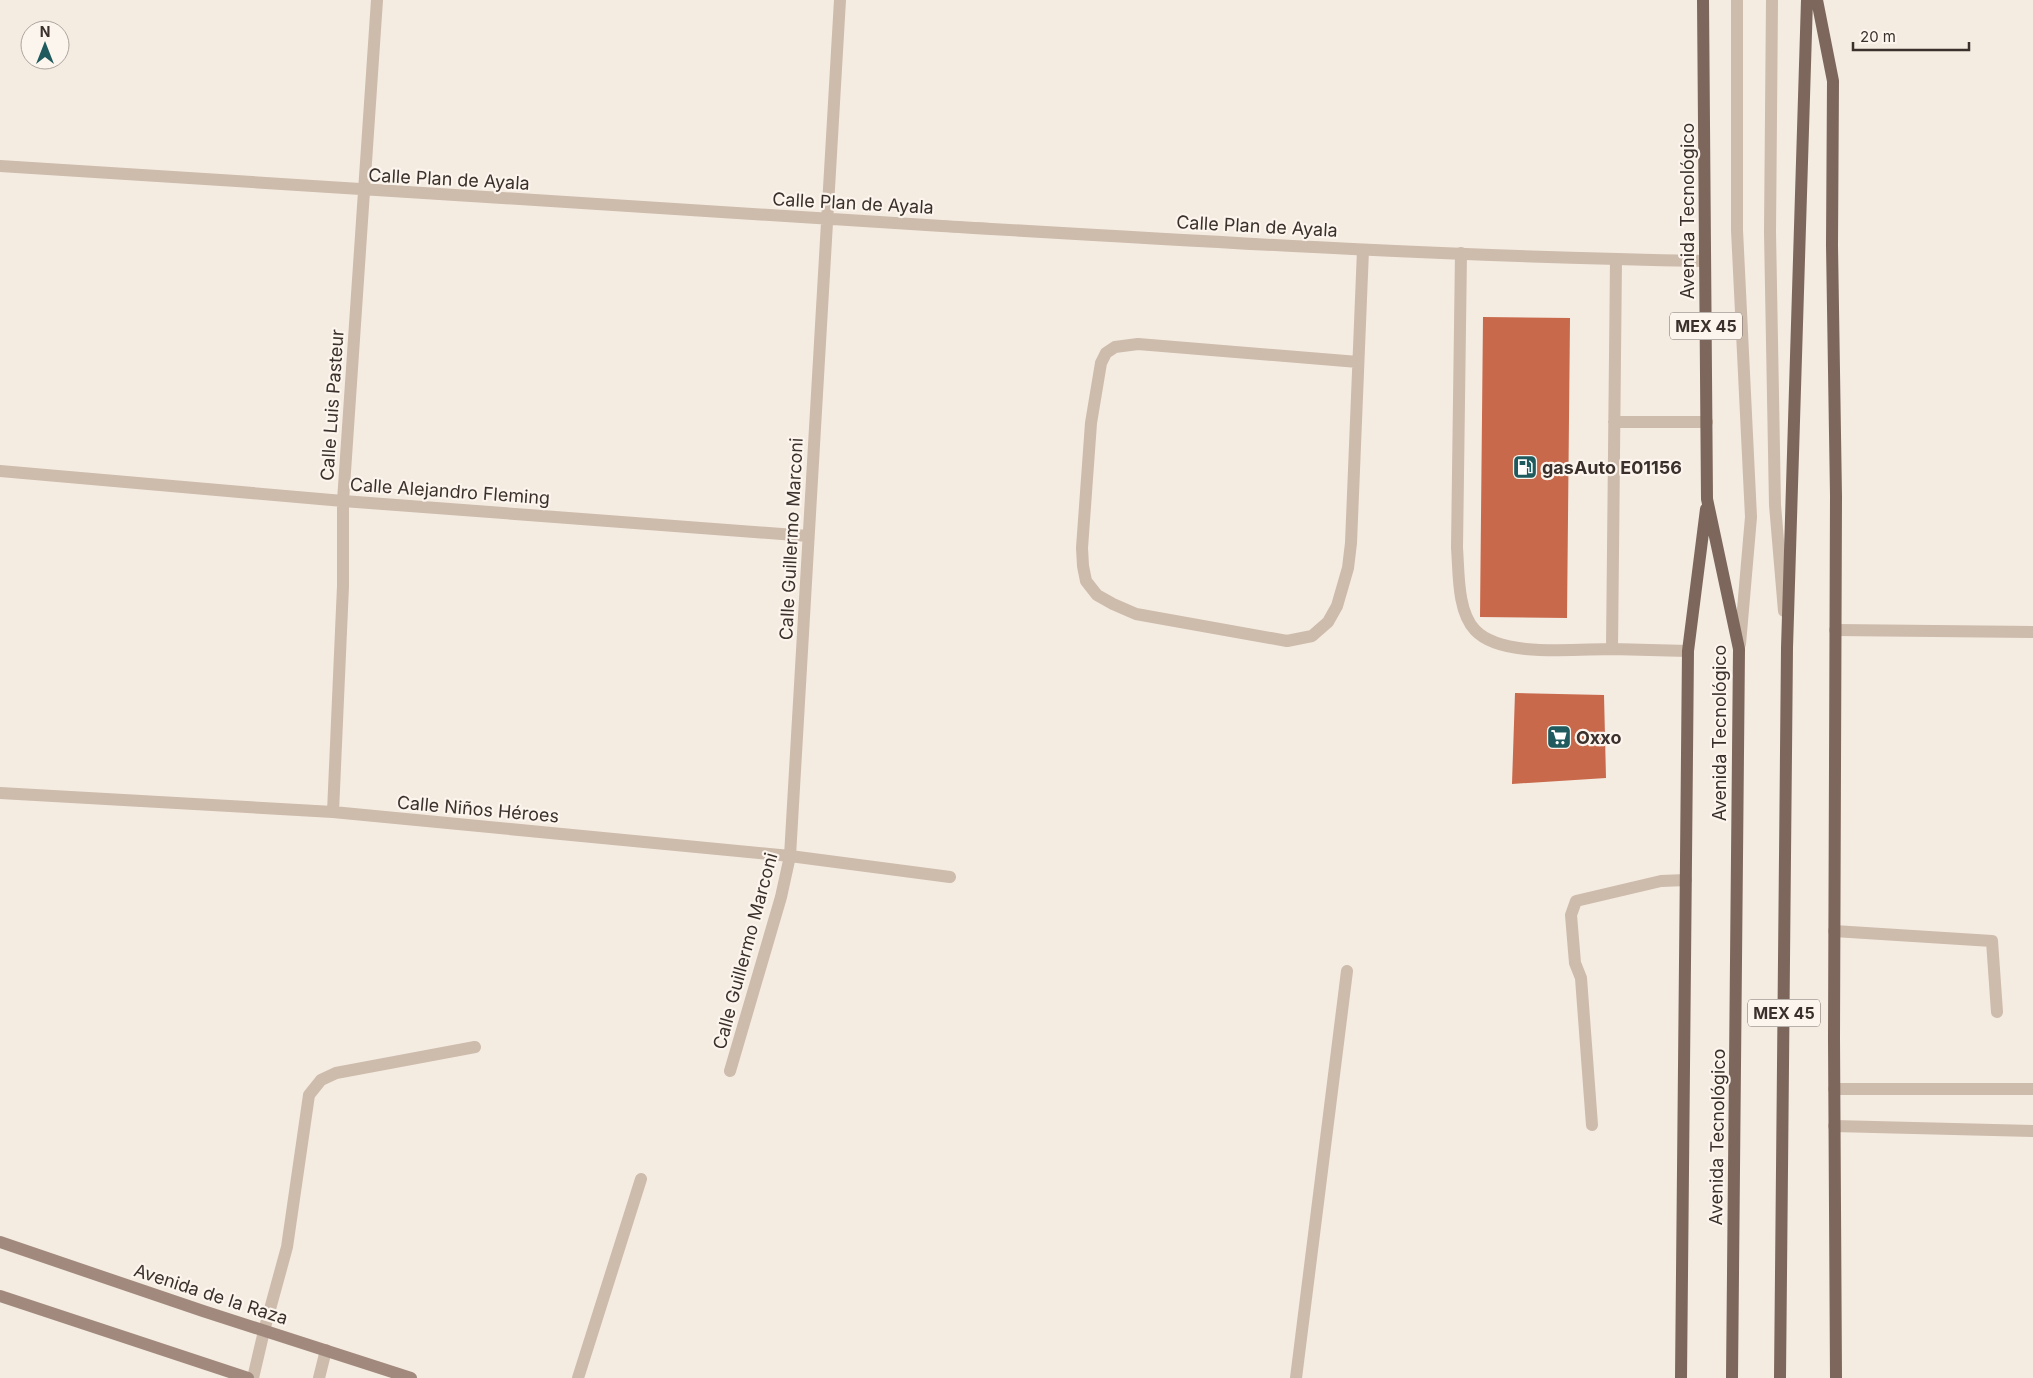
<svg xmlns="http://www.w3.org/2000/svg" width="2033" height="1378" font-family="Inter,sans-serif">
	<rect width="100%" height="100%" fill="#f4ebe1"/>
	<path fill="#c8694b" d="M1483,317L1570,318L1567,618L1480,617Z
		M1515,693L1604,695L1606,778L1512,784Z"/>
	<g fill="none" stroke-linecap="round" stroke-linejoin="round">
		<path stroke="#cdbbac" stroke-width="12" d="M1737,0V230L1751,517L1740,644
			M1772,0L1770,232L1775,505L1784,611
			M1461,253L1457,548C1459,572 1457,611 1475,630C1501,658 1575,649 1612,649L1616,259
			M1358,362L1138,344L1115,347L1106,353L1101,363L1091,423L1082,548L1083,566L1086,581L1097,595L1113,604L1136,614L1287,641L1312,636L1328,622L1337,606L1348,568L1351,543L1363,250
			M1614,422H1707
			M1835,630L2033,632
			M1612,649L1688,651
			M1834,931L1992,941L1997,1012
			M730,1071L781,897L790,856
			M1834,1089H2033
			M1592,1125L1581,978L1575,963L1571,915L1576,901L1661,881L1686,880
			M1834,1126L2033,1131
			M253,1378L264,1331L287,1247L309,1095L321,1080L336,1073L475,1047
			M319,1378L326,1350
			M578,1378L641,1179
			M1296,1378L1347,971"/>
		<path stroke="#cdbbac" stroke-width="12" d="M0,166C314,188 628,207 942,226C1196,241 1450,257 1705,261
			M0,471L343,501L808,536
			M0,793L333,812L790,856L950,877
			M333,812L343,586V501L377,0
			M790,856L840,0"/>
		<path stroke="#a18a7d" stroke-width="12" d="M0,1242L203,1311L411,1378
			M0,1296L248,1378"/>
		<path stroke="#7d675c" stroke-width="12" d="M1703,0L1707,499L1739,649L1732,1378
			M1817,0L1833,81L1832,245L1836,496L1834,1038L1836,1378
			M1681,1378L1688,651L1706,509
			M1780,1378L1787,648L1807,0"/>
	</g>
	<defs>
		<symbol id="fuel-square" viewBox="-11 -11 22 22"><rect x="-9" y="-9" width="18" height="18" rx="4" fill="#1f5a5e" stroke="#fbf5ee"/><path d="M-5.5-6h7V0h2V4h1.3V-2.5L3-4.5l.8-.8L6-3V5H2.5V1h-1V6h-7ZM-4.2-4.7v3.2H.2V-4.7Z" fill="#fff"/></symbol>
		<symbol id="supermarket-square" viewBox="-11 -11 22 22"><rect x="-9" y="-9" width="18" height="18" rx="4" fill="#1f5a5e" stroke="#fbf5ee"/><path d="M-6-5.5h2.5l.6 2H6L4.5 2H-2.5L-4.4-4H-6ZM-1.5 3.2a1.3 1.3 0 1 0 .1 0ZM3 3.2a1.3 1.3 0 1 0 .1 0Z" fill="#fff"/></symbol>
	</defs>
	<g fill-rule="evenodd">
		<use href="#fuel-square" x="1511" y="453" width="28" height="28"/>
		<use href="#supermarket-square" x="1545" y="723" width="28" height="28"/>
	</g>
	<g text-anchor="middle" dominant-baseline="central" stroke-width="4.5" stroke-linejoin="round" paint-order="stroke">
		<g fill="#fbf5ee" stroke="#756b66" stroke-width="1">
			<rect x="1670" y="312.5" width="72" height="27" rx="4"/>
			<rect x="1748" y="999.5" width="72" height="27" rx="4"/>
		</g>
		<g font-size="16" font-weight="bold" fill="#3b302b">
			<text x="1706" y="326">MEX 45</text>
			<text x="1784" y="1013">MEX 45</text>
		</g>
		<g font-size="18" fill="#3b302b" stroke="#fbf5ee">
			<text transform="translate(449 179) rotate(3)">Calle Plan de Ayala</text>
			<text transform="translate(853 203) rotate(3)">Calle Plan de Ayala</text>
			<text transform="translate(1687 211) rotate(-90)">Avenida Tecnológico</text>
			<text transform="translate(1257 226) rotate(3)">Calle Plan de Ayala</text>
			<text transform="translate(332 405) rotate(-86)">Calle Luis Pasteur</text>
			<text transform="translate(450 491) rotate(4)">Calle Alejandro Fleming</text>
			<text transform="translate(791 539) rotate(-87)">Calle Guillermo Marconi</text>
			<text transform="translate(1719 733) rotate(-90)">Avenida Tecnológico</text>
			<text transform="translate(478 809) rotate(5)">Calle Niños Héroes</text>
			<text transform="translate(745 951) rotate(-75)">Calle Guillermo Marconi</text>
			<text transform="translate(1717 1137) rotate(-89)">Avenida Tecnológico</text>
			<text transform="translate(211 1294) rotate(18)">Avenida de la Raza</text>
		</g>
		<g font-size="18" font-weight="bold" fill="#3b302b" stroke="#fbf5ee" text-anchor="start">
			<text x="1542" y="467">gasAuto E01156</text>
			<text x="1576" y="737">Oxxo</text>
		</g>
	</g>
	<g transform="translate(45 45)"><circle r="24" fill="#fbf5ee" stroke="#aea6a0"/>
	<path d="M0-4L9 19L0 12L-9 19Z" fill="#1f5a5e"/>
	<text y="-8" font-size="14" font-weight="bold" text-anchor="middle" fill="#3b302b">N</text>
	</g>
	<path d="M1853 42v8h116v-8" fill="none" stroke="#3b302b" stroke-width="2.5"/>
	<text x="1860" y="42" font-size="15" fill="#3b302b" stroke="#fbf5ee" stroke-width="4" paint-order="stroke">20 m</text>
</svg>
